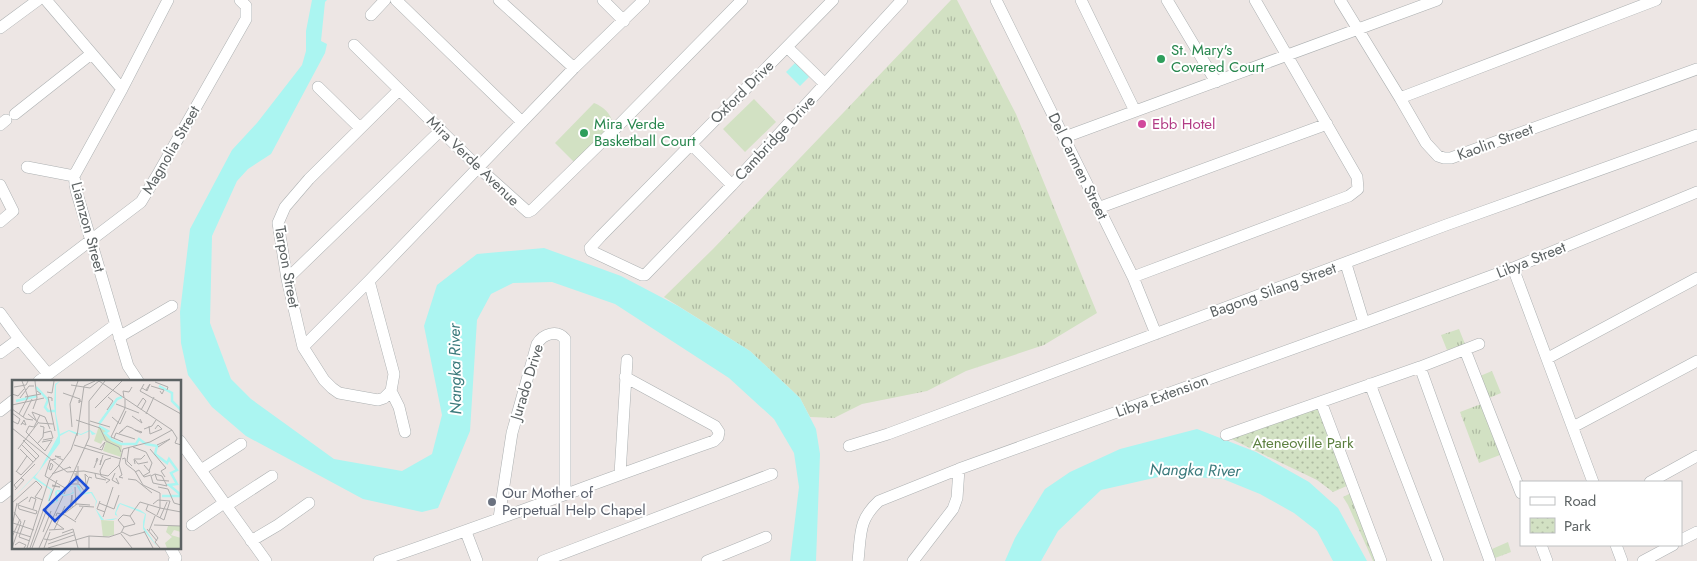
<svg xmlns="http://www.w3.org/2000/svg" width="1697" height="561" font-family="Jost,sans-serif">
	<defs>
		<pattern id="grass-tufts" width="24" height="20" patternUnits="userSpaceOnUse" patternTransform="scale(1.25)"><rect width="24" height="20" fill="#d2e1c3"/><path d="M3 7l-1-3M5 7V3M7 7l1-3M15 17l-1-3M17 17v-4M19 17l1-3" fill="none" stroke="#aebaa2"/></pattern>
		<pattern id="park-dots" width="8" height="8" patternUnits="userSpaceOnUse" patternTransform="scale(1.25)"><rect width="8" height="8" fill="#d2e1c3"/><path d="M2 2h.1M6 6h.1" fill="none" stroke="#aebaa2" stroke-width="1.8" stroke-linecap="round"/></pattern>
	</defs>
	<rect width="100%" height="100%" fill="#ede6e4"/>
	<path fill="url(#grass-tufts)" d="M951,0H957L1016,114L1097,313L1044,345L966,371L927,391L862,404L834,418L810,417L800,398L750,351L664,297L713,249Z
		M1459,329L1465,344L1447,350L1441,335Z
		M1492,371L1501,393L1489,398L1480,376Z
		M1481,404L1500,455L1479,463L1460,412Z
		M1351,493L1376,561H1373L1348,505L1343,497Z
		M1508,542L1511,552L1495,558L1492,549Z"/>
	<path fill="url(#park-dots)" d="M1319,408L1349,485L1333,492L1317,480L1227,437Z"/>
	<path fill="#d2e1c3" d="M754,99L776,122L745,152L723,129Z
		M594,103C604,107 610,113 613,123L574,162L555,143Z"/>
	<path fill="#abf5f1" d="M312,0H327L325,2L321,41L327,44L325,53L271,154L248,169L237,181L212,236L210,323L231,379L251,399L334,459L402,471L432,454L442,415L424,326L437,285L477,254L544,248L621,276L678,306L750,351L800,398L816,429L820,454L816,561H790L799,487L794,453L774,419L729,378L615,304L552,282L513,283L491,294L477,320L470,431L438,508L422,512L363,499L246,436L212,407L188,375L181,343L180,312L190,229L232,150L257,123L302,65L306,51V31Z
		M795,63L809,77L800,86L786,72Z
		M1197,429L1256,452L1309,482L1338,508L1367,561H1333L1317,531L1294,513L1260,494L1223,479L1167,475L1101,490L1058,531L1041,561H1005L1015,538L1045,489L1070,472L1120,449Z"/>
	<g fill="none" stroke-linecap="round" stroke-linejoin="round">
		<defs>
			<path id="street" d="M46,0L122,89
				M396,0L522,122
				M499,0L574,68
				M603,0L624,21
				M833,0L601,236L590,248L591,251L642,275H645L732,185L902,0
				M996,0L1133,277L1156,334
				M1081,0L1135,111
				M1167,0L1216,82
				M1340,0L1400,98L1426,143L1438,156L1444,158H1451L1697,69
				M371,15L385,0
				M0,28L38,0
				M354,45L479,168L528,212L532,210L616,128L742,0
				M787,47L825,84
				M318,87L360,128
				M1400,98L1656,0
				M15,114L91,54
				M0,125L6,120
				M1065,137L1437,0
				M691,144L732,185
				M27,167L74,176
				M0,185L13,211L0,222
				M1098,208L1327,124
				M1346,264L1364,323
				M1513,268L1593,482
				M1133,277L1349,196L1358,189L1357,177L1255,0
				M287,279L441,130
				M369,281L394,374L391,391L399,407L405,432
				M28,288L141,202L159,172L246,19V6L240,0
				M0,313L19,339L48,374
				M119,337L172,306
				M303,347L369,281L574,68L644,0
				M1465,350L1521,493
				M0,353L19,339
				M1548,358L1697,278
				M1420,367L1490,561
				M39,381L115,325
				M138,381L128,366L76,190L74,176L122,89L168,0
				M1370,384L1438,561
				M391,391L384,398L378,400L339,393L332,388L324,380L303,347L287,279L278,223L285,207L309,179L399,90
				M1321,402L1381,561
				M0,411L14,400
				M1573,427L1697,361
				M1226,435L1420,367L1479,344
				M180,441L266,561
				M849,446L888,434L1446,225L1697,135
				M201,470L241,444
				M620,474L627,360
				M1650,482L1697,456
				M0,497L14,486
				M226,506L272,476
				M499,518L512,433L537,344C543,334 557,329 565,339V494
				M192,525L224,503
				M466,532L477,561
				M1681,540L1697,532
				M251,541L278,525L309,503
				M1541,545L1547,561
				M1616,545L1622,561
				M170,547L176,558L174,561
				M49,561L66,547
				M379,561C491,523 602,480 714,441L718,437L719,432L715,426L625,377
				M543,561L772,474
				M707,561L766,537
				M858,561C861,535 858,520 879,501L959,469L1364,323L1513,268L1697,192
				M913,561L953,509L957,498L959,469
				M1643,561L1673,545"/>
		</defs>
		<use href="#street" stroke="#adb1b2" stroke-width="12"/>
		<use href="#street" stroke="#fff" stroke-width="11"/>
	</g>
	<g fill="#2e9e5b" stroke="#fff" stroke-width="2">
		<circle cx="1161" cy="59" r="5"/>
		<circle cx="584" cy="133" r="5"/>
	</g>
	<circle fill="#d1479c" stroke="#fff" stroke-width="2" cx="1142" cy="124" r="5"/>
	<circle fill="#6b7280" stroke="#fff" stroke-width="2" cx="492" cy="502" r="5"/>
	<g text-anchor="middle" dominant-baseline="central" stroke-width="4" stroke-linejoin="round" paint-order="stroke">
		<g font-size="15" fill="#27864d" stroke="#fff" text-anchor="start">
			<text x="1171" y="50">St. Mary's<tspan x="1171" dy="17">Covered Court</tspan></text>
			<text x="594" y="124">Mira Verde<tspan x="594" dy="17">Basketball Court</tspan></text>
		</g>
		<g font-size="15" fill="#5c6263" stroke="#fff">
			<text transform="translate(742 92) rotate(-45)">Oxford Drive</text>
			<text transform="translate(775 138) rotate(-47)">Cambridge Drive</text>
			<text transform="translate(1495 142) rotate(-20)">Kaolin Street</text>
			<text transform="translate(171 150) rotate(-60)">Magnolia Street</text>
			<text transform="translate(473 161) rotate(44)">Mira Verde Avenue</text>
			<text transform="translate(1078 166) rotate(64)">Del Carmen Street</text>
			<text transform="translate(88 227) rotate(75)">Liamzon Street</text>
			<text transform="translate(1531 260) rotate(-22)">Libya Street</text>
			<text transform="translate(287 267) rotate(80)">Tarpon Street</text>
			<text transform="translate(1273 290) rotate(-20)">Bagong Silang Street</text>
			<text transform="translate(527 382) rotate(-73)">Jurado Drive</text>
			<text transform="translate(1162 396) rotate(-20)">Libya Extension</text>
		</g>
		<g font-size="15" fill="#b23c85" stroke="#fff" text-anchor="start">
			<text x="1152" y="124">Ebb Hotel</text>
		</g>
		<g font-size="15" fill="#5b7f3e" stroke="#fff">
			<text x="1303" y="443">Ateneoville Park</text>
		</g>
		<g font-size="15" fill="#5b616d" stroke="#fff" text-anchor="start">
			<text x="502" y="493">Our Mother of<tspan x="502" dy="17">Perpetual Help Chapel</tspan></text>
		</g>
		<g font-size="16" font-style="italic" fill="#3b7a7c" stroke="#fff">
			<text transform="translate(455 369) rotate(-91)">Nangka River</text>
			<text transform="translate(1195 470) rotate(1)">Nangka River</text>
		</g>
	</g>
	<g transform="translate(12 380)">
		<rect width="169" height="169" fill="#ede6e4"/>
		<path d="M89,140L102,141V155L91,157Z" fill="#d2e1c3"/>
		<path d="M156,146H169V152L162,150L159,155L169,158V168H155L153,163L160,157L154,152Z" fill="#d2e1c3"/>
		<path d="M87,46L96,51L93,53L100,60L110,64L109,77L91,71L94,62L91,60L89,64L82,61Z" fill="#d2e1c3"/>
		<path d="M48,1L44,5V34L48,54L57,50L69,54L78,50L84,54L80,55L78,51L69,55L66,54L65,55L57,51L48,56V63L23,97L41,110L37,122H44L43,112L45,110H48L52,115L58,114L61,112L58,106H59L66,105L68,107L70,114L76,112H80L85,121L83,128L92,140L106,138V136L103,135V133L106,125L108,123L128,130L134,134L132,147L146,168L131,149V142L133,134L108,124L104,133L106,137V138L101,140H89L83,128L84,121L79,113L70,115L64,105L59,107L62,113L57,115L52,116L45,111L46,121L40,124L37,123L36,120L39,110L21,98L0,119L27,91L46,56L42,25L43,4Z" fill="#abf5f1"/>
		<path fill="none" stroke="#abf5f1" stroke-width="2.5" d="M147,6L160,13V21L169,30M24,7L36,20L33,27L36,31H43M4,21L25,16M87,44L105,19L110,17M87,46L96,51L93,53L100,60L109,64H124L127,59L134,64L145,66L143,74L155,83L157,79L165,90L159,93L165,104L157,105L169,115M150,116H169"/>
		<path fill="none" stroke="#afadac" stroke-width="1" d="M143,2L156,7L155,10M132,4L128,11L169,34M59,5L78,8L87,1M139,6L152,10L150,14L148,11M2,7L14,5L16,1M130,8L132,9L133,10H134L135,11L138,4L134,10M35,12L40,13L42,1M51,13L68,19V21L67,23V20L68,21L70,22M0,14L6,16L12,9M13,17L29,14L25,11M8,18L17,6H22M112,18L111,11L117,12L120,7M40,21V18L36,17L43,51M104,24L127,33M0,25L32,18M125,27L131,18L134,21L129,30M83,28L110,1M0,29L14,39L21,40M21,29L25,18L23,1M95,30L101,21L96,17M0,33L8,39L6,44L0,41M7,34L16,17L10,1M16,34L27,43L41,44M134,34L142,17M120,36L130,43L128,39M11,37L20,19M100,37L108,44L114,31M24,40L20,32L33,37L38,49M64,40L88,48L94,61L107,67L109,72M78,41L98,47M9,45L10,43L11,42L12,40L14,45L10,43M17,46L14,52L33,71M17,46L22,47L28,35M137,46L138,54L150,49L146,45L143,49M60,47L58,24L66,1M0,48L55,92L72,91L96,96L107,85L111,69L138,62L160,50L87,1M132,49L140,46L144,40M111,50L107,53L115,46L120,48L123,50L129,53L130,52L123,50M160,50L165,58L163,63L169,65M65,56L72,6L83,1M102,58L104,53L123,59M31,60L41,58L39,51L31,53M30,62L40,60L33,71M111,62L99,57L113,28V19M26,63L31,57L32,47L28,46M10,65L24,79M62,65L109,79M74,65L90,70L93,62L88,68M145,65L158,59L146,67M117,67L115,81L120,86M121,67L134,72L140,83L137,91M6,69L26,43M8,69L21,82M138,69L154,88L149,91L153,97M49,77L43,76L51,80M44,79L38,80L33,96L53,108M110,79L113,78L114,84L123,91L131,105L148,113V128L128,122L118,136M89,80L88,85L91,75M123,80L126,84L136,82M39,83L41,85L39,90L37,89ZM123,84L122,79H129L133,75M107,85L110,95L107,97L111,98M82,88L84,83L86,79L85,78L84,82M4,91L9,95L27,76L11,60M4,92L15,76M123,92L127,90L132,97L139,95M63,93L64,101L65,92M83,93L84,98L94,100M103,93L100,100L107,104L104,98M40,94L58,87L59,88L57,87M143,94L150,96L155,106L141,103L139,96ZM143,94L145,100L157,101M131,96L138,92L132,85M116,99L124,100L140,113M66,103V86M94,103L98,100L89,96L88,91L93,80L99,78M58,104H67L73,112M74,105L73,94L76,97M40,106L48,107L40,105M30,107L23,117L31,120M63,107L64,125M146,107L156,109L162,123L169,125M5,109L2,105L23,84M3,110L12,100L9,98M72,113L77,97L80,98M52,114L77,58V21L93,1M37,121L45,100M88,121L85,129L93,132M17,122L19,117L24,119L21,129M0,123L24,101L30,107M87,123L102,129L107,115M141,124L146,120L158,121L152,140M6,125L25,131L24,134L7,129L6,125V124L16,117M136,125L134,130L152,140M67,126L82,127M58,128L60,115V127M53,133L65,124L78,125M145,135L148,128L169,132M44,136L45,133L53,135L64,142M91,137L101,107M148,138L155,122M13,140L7,157L18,161M63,140L71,127M1,143L22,150M142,145L169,146M0,146L5,123M112,147L106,140L111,135L118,136M112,147L123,144L118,136M135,149L145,161M139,149L146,158L143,162L148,168M37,150L52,149L41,141M42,150L53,126M0,151L19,157M132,151L141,168M137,151L143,136M31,152L39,131M110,152L118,156L133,152M50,153L61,149L66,168M109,154L120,168M0,157L8,139M32,159L38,160L61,152M36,164L62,155M3,165L7,162L14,165L12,168M0,168L9,142L2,132M15,168L37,99L59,70L65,53M18,168L32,128M20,168L35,129M27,168L51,116M32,168L38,152M36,168L77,156M77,168V156L97,157L109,153L112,147"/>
		<path fill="#1d4ed8" fill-opacity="0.15" stroke="#1d4ed8" stroke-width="2.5" d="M65,97L76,108L43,141L32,130Z"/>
		<rect width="169" height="169" fill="none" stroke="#5c6263" stroke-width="2.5"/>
	</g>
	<rect x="1520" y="481" width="162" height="65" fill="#ffffff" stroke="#bec0c1"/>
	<rect x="1530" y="497" width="25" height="8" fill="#ffffff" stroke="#bec0c1"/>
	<text x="1564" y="506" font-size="15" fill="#5c6263">Road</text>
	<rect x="1530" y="518" width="25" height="15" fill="url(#park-dots)" stroke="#bec0c1"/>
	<text x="1564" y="531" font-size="15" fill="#5c6263">Park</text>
</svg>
